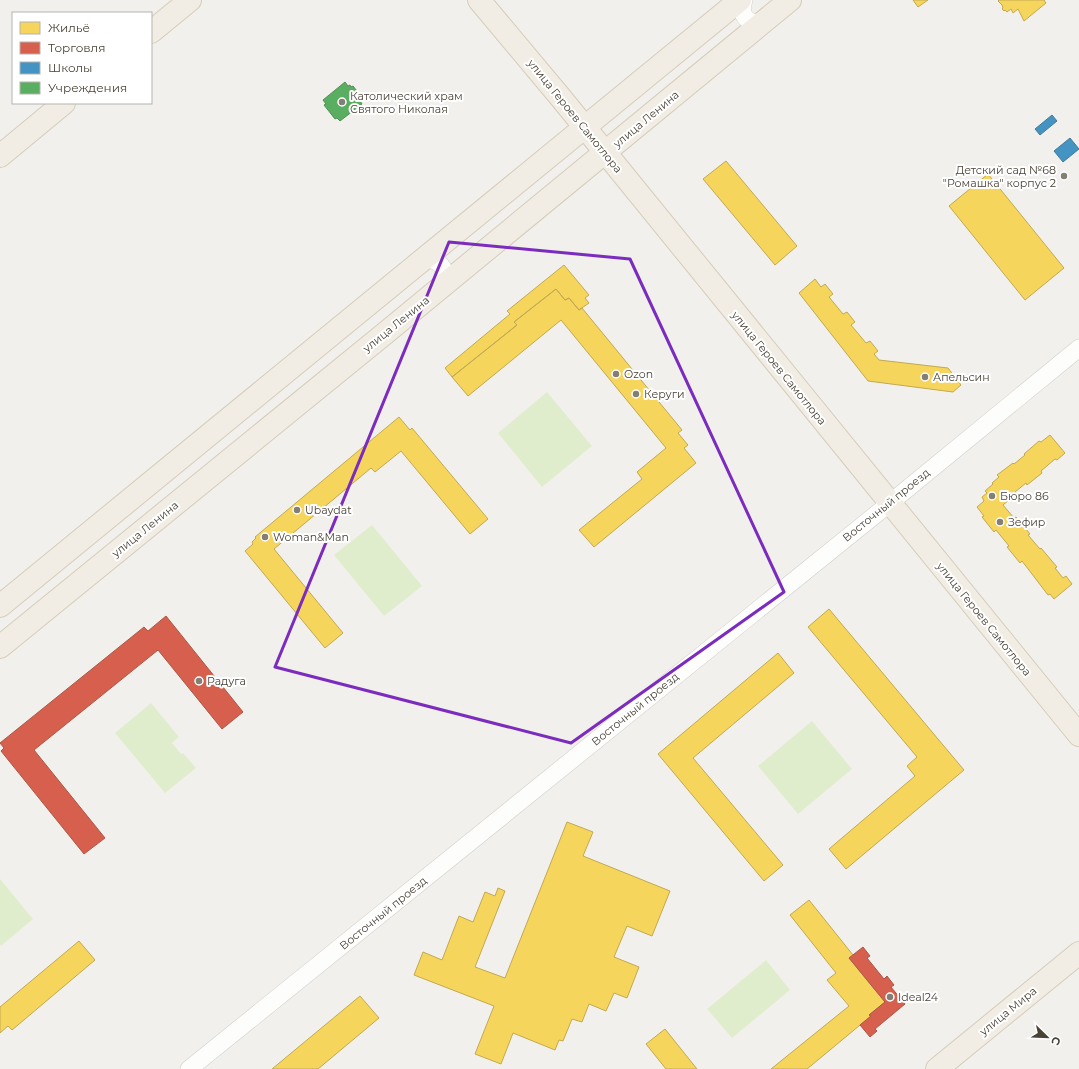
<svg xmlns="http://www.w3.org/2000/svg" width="1079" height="1069" font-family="Montserrat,sans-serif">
	<rect width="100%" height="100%" fill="#f2f0ec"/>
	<path fill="#e0edcc" d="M547,392L592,446L542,487L498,433Z
		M372,525L422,586L384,616L334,555Z
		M151,703L179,737L172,743L181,754L183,753L196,768L165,793L115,733Z
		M812,721L852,769L798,814L758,766Z
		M0,879L33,919L1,946L0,944Z
		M766,960L790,990L732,1038L707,1009Z"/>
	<path fill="#f6d55c" stroke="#c2a951" d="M913,0H928L918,7Z
		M999,0H1044L1046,3L1024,21L1018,9L1013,13L1011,9L1007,12L1005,10L1004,11L1002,9L1003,8L1002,5L998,1Z
		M726,161L797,246L775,265L703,179Z
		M988,174L1064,268L1025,300L949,206Z
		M564,265L589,295L585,298L589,303L579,310L569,298L565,300L556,289L514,322L517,325L452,377L445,368L510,314L507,311Z
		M815,279L821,287L825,284L833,294L829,297L843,314L847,312L855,322L851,325L866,343L870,341L878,351L874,354L879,360L948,368L961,385L953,392L868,381L799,293Z
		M556,289L565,300L569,298L579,310L582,308L682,430L678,433L688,445L684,448L696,463L594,547L579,530L642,479L637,472L666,448L561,320L468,396L452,377L517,325L514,322Z
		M399,417L410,430L412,428L488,519L470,534L401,451L375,472L371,468L274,549L343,633L325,648L245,551L253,544L252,542L256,538L255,537Z
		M1050,435L1065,453L1057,460L1055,459L1041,471L1042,473L1027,485L1026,483L1015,492L1016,494L1003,505L1014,518L1016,517L1030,534L1028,535L1040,549L1041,548L1057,567L1055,568L1063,578L1066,576L1072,584L1054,599L1050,594L1048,595L1022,561L1020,563L1007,547L1009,546L996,530L994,532L982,517L984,516L977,507L984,501L982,497L987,493L985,491L993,484L992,483L999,477L997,475L1013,463L1014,464L1025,455L1024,454L1039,441L1041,442Z
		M829,609L964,770L846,869L829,849L915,776L907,766L917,757L808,627Z
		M778,653L794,673L693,758L783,865L764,881L658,754Z
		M567,822L593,832L583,856L670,891L652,936L627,926L614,957L639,967L627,998L614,993L606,1011L589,1004L582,1022L572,1019L563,1041L559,1040L555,1050L513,1033L501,1064L475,1054L494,1006L414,975L423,952L442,960L459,916L473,922L485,892L495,896L498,888L505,891L475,967L505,978Z
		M809,900L853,955L849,958L885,1002L869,1015L871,1016L807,1069H771L849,1006L827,980L836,973L790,915Z
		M79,941L95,960L12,1030L8,1026L0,1033V1007Z
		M360,996L379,1018L318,1069H272Z
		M665,1029L697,1069H666L646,1044Z"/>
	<path fill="#d6604d" stroke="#ac5746" d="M166,616L243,712L222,729L158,650L34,750L105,838L84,854L1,751L4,748L0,743L144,627L148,631Z
		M863,947L870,956L867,958L884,979L887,976L894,985L891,987L905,1004L875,1029L877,1031L870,1037L860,1025L871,1016L869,1015L885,1002L849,958Z"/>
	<path fill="#4393c3" stroke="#457b99" d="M1052,115L1057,121L1040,135L1035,129Z
		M1070,138L1079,149L1063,162L1054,151Z"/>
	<path fill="#5aae61" stroke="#558e54" d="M345,82L348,86L350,85L351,87L353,86L360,95L359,96L360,98L359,99L362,104L340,121L337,118L335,119L324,105L326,104L323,100Z"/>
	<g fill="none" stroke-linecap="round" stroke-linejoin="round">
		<defs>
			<path id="minor" d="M744,0C740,11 743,20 755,23L767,19
				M422,260C440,257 449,270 442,286
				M189,1069L890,503L1079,348"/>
			<path id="major" d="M479,0L561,98L1079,735
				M151,32L190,0
				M0,156L64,103
				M0,606L740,0
				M0,647L383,335L790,0
				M937,1069L1079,953"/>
		</defs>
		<use href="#minor" stroke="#d0cec9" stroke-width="18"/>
		<use href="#major" stroke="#d5ccb9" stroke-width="24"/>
		<use href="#minor" stroke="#fdfdfc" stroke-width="17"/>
		<use href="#major" stroke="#f2ede4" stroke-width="22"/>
	</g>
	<path fill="none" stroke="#7b2cbf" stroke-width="3" stroke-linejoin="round" d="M449,242L630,259L784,592L571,743L275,667Z"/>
	<g fill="#847f76" stroke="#fff" stroke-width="1.5">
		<circle cx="342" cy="102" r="4"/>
		<circle cx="1064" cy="176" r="4"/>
		<circle cx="616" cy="374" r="4"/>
		<circle cx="925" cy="377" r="4"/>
		<circle cx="636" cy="394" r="4"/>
		<circle cx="992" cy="496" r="4"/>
		<circle cx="297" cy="510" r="4"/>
		<circle cx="1000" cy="522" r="4"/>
		<circle cx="265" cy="537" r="4"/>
		<circle cx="199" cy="681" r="4"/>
		<circle cx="890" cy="997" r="4"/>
	</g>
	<g text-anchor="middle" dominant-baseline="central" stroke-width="4" stroke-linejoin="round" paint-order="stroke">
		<g font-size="11" fill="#494237" stroke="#fff" text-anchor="start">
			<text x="350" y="96">Католический храм<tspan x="350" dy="13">Святого Николая</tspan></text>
			<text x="1056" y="170" text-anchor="end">Детский сад №68<tspan x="1056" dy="13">"Ромашка" корпус 2</tspan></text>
			<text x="624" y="374">Ozon</text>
			<text x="933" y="377">Апельсин</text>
			<text x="644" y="394">Керуги</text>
			<text x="1000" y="496">Бюро 86</text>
			<text x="305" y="510">Ubaydat</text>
			<text x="1008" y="522">Зефир</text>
			<text x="273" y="537">Woman&amp;Man</text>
			<text x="207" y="681">Радуга</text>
			<text x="898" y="997">Ideal24</text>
		</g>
		<g font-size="11" fill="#494237" stroke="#fff">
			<text transform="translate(575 116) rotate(51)">улица Героев Самотлора</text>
			<text transform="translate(646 119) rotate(-40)">улица Ленина</text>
			<text transform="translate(396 324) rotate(-39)">улица Ленина</text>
			<text transform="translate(779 368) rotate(51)">улица Героев Самотлора</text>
			<text transform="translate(886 505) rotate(-39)">Восточный проезд</text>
			<text transform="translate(145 529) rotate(-39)">улица Ленина</text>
			<text transform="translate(984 619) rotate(51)">улица Героев Самотлора</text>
			<text transform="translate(635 709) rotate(-39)">Восточный проезд</text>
			<text transform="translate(383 913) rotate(-39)">Восточный проезд</text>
			<text transform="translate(1008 1011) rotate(-39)">улица Мира</text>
		</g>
	</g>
	<rect x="12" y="12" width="140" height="92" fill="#ffffff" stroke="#b6b3af"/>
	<rect x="20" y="22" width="20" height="12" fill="#f6d55c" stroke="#b6b3af"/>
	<text x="48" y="32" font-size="12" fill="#494237">Жильё</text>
	<rect x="20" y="42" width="20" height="12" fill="#d6604d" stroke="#b6b3af"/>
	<text x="48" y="52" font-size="12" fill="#494237">Торговля</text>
	<rect x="20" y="62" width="20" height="12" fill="#4393c3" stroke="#b6b3af"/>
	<text x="48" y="72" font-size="12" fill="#494237">Школы</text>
	<rect x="20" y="82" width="20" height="12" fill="#5aae61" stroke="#b6b3af"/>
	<text x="48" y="92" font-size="12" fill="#494237">Учреждения</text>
	<g transform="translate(1047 1037) rotate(113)" stroke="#ffffff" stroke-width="3" paint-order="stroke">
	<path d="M0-3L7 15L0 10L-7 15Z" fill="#494237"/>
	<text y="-6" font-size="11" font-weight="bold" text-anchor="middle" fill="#494237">С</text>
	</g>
</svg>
